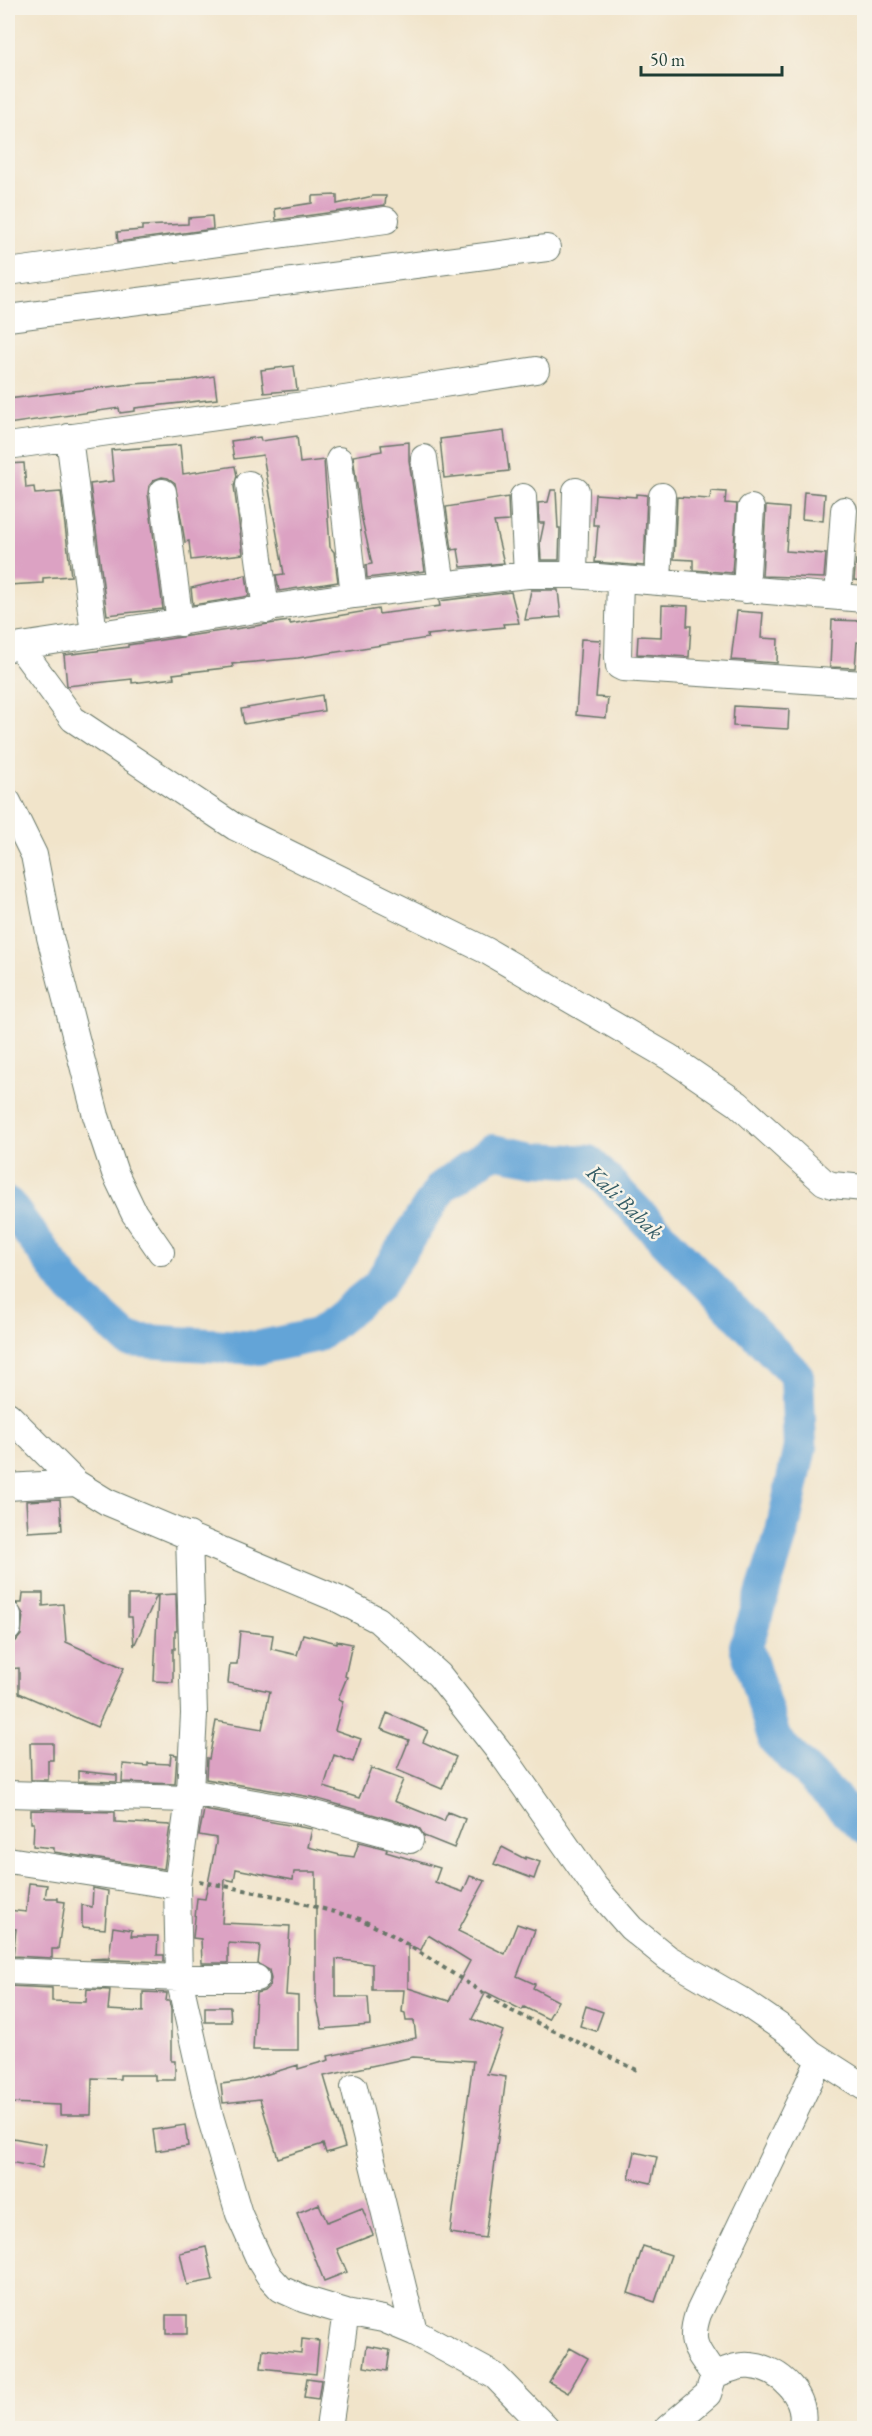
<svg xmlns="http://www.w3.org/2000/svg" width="872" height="2436" font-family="'EB Garamond',serif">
	<rect width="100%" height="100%" fill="#f7f3e8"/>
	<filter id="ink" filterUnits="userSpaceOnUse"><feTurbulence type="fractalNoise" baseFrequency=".0167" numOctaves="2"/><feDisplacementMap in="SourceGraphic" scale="12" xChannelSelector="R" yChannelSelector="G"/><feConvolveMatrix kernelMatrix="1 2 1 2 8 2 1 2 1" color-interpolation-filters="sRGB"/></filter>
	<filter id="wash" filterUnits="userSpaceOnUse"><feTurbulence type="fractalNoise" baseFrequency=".008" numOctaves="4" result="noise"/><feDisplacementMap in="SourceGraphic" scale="24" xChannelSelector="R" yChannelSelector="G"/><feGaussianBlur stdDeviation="1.35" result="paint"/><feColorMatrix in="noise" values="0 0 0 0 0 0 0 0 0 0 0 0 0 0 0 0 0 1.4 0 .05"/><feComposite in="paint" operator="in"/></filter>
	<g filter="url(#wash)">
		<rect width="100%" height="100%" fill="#f1e4ca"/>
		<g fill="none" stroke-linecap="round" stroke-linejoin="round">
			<path stroke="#64a4d7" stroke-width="34" d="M8,1204L69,1286L128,1340L257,1348L318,1335L378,1286L441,1188L492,1151L537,1159L589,1162L797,1376L800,1447L782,1532L746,1646L775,1740L864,1828"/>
		</g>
		<g id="blocks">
			<path fill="#dca2c3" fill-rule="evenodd" d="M337,195V204L373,196H386L385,205L276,220L275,209L312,203V196Z
				M212,216L213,229L118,242L117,232L142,230V226L188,224V218Z
				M294,366L297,390L264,393L261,370Z
				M214,376L217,399L135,408V411L120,413L119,408L8,424V399L132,384L184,381Z
				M504,431L509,471L444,478L440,439Z
				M297,436L300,463L324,460L330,547L334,552L338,582L279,591L276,575L284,574L263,455L234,459L231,441L260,437L261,441Z
				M409,442V460L425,571L367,578L366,565L372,564L361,515L353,456L382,451L381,445Z
				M180,445L183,474L235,466L237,476L234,486L243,554L191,560L189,541L185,542L175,483L168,478L162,477L154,480L149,486L148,494L163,609L107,615L90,484L114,481L111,450Z
				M24,463L26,488L34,487L35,494L61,492L71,576L43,578V583L8,585V464Z
				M551,490H556L558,528H560L559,560H541L540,542L544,523H539L538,503L548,502Z
				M711,491L726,492L725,503L737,504L732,573L693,570V560L674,559L677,497L710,499Z
				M804,492L825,494L823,521L802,519Z
				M595,494L636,497V494L647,495L644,566L595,562L598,525H593Z
				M508,497L509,521L494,522L504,563L461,567L458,549L452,550L446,507Z
				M766,506L789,508L786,551L826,554L824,578L762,576Z
				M856,560H864V581L854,580Z
				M246,575L249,596L193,605L191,588Z
				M531,590H558L561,617L525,620Z
				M511,592L519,623L503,624L504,627L427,635L428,638L298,658L232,664L233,667L173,674L174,678L132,683V679L67,686L64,655L128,647V645L282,622L290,621V624L378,609L379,614L440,606L439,601Z
				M662,605L688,606L687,626H691L689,657L637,654L638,636L661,637Z
				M737,611L763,613L761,638L778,639L777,663L731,660Z
				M832,620L864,621V643L857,642L855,668L830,667Z
				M581,639L601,640L596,697L608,698L606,718L576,715Z
				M322,695L324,711L244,724L241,709Z
				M734,706L789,709L788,729L733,726Z
				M60,1499L62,1530L28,1532L26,1501Z
				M23,1593H43V1606L63,1604L66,1642L124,1668L97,1727L19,1693V1668L8,1669V1643L16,1641L21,1635L23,1614L16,1603H22Z
				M176,1594L177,1631H175V1649H173V1682L154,1681L158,1595Z
				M128,1595H157L134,1646L132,1617H128Z
				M240,1631L273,1635L271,1649L297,1655L303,1634L337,1643V1641L352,1644L345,1676L347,1677L338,1699L343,1701L335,1730L361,1739L353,1762L334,1755L324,1787L359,1798L371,1768L403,1780L394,1801L444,1821L448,1812L465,1819L454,1848L424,1836L420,1829L414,1826L311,1797L206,1779L207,1758L209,1759L216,1721L262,1729L270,1691L228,1683L230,1664H237Z
				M387,1713L428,1731L423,1742L456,1757L442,1789L397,1770L409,1740L381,1729Z
				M30,1743H53V1760H48V1780H31Z
				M171,1754L177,1755L175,1784L122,1782L123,1764L148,1766V1763L170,1764Z
				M78,1771L117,1775V1782L78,1781Z
				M31,1810L115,1812V1822L170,1825L164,1869L54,1852V1848L33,1846L34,1823H31Z
				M204,1810L312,1829L308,1847L340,1855L354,1857L359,1842L387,1849L386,1852L440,1868L435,1882L463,1892L470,1876L485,1881L458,1931L505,1954L517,1924L535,1930L517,1976L535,1984L533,1988L558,2001L548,2019L524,2007L522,2010L486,1992L472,2019L503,2031L487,2074L506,2077L485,2238L450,2233L473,2061L413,2057L324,2076L345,2147L326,2153L323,2144L278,2158L260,2099L223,2103L221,2084L245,2081L298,2065V2069L329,2060L328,2056L416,2038L414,2021H406L405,2013L402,2012L404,1990H372V1964L336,1959V1997H368L370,2025L322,2029L316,2001V1872H294L293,1880L236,1869L234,1881L225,1879L222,1923L290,1926L286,1995L298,1996V2050H253L256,1993L264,1991L269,1986L271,1979L269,1970L258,1964L260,1945L228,1943V1963H202L201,1939L193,1938L197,1898L205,1899L216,1843V1838L199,1835ZM428,1935L470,1961L449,2001L408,1988V1945L421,1950Z
				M502,1847L525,1859V1857L540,1862L534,1879L494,1864Z
				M29,1883L47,1885L45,1898H58V1901L65,1902L58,1949H52V1958L13,1956L16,1929L8,1928V1910L26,1912Z
				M93,1888L108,1891L105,1929L82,1927V1905L92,1907Z
				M113,1927L132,1930L131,1936H158L157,1955H164V1962L89,1959L109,1958Z
				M8,1986L52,1988V2001L86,2002L87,1989L110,1990L108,2010L143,2012V1992L167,1993L166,2001H169L171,2009V2061H175V2080H155V2075H120V2079L92,2078L91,2115H60V2105L8,2103Z
				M586,2006L603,2012L596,2031L580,2026Z
				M205,2007H230L231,2022H205Z
				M185,2125L188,2146L156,2151L153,2130Z
				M13,2138L46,2144L42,2168L9,2162Z
				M635,2152L657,2157L651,2183L629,2178Z
				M319,2204L327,2222L362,2208L373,2235L337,2249L347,2272L324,2281L297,2213Z
				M643,2246L671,2255L655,2302L628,2293Z
				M206,2247L213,2280L187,2285L180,2253Z
				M166,2315H187V2334H166Z
				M302,2339L319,2341L316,2374L261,2368L263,2349L301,2353Z
				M367,2346L390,2350L387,2371L364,2367Z
				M570,2348L588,2358L568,2393L549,2382Z
				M307,2378L321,2380L318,2399L304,2397Z"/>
		</g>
	</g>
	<g filter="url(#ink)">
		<use href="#blocks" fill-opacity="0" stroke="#687768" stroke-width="1.5"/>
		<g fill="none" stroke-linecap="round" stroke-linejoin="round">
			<defs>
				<path id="minor" d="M8,272L386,220
					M8,318L547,248
					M69,437L94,634
					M8,446L311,404L536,370
					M424,458L442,585
					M339,460L354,595
					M249,484L266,610
					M163,492L180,623
					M523,497L527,575
					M574,575L576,491
					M620,579L618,657L619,666L623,668L864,684
					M658,582L662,496
					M746,590L751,508
					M838,596L844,510
					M20,647L73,719L235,827L487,951L669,1057L738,1104L824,1182L832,1185L864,1188
					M8,648L354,595L527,575H574L864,599
					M8,802L34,855L50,937L96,1116L115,1173L134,1213L161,1252
					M8,1415L76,1483L107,1502L338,1599L378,1620L439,1675L506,1760L595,1887L631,1928L668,1958L744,2002L792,2035L811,2053L864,2087
					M8,1487L76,1483
					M189,1535L194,1714L190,1792L177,1886L179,1978L210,2116L239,2214L260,2261L270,2277L281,2289L303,2299L346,2312L383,2319L414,2332L495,2376L546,2428
					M8,1615V1628
					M190,1792L307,1812L410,1840
					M8,1794L189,1799
					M8,1860L177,1886
					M8,1971L179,1978H256
					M354,2087L414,2332
					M714,2375C725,2371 738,2364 751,2366C780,2368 810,2398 801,2428
					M329,2428L346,2312
					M668,2428L708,2394L714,2375C697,2350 688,2344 698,2314L820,2059"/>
			</defs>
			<use href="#minor" stroke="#687768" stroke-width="28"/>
			<path stroke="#687768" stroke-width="4" stroke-dasharray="4.5 4.5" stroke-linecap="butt" d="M199,1881L280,1897L360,1919L394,1936L510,2010L637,2070"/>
			<use href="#minor" stroke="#fff" stroke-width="26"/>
		</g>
	</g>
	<g text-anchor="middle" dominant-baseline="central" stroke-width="5" stroke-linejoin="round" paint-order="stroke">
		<g font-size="22" font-style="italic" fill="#345c65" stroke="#f7f3e8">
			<text transform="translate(625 1202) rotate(44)">Kali Babak</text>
		</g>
	</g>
	<rect width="872" height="2436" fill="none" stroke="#f7f3e8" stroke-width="30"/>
	<path d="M641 66v9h141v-9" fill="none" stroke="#1f3d34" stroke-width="3"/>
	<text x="650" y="66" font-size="18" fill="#1f3d34" stroke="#f7f3e8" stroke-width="4.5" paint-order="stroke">50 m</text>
</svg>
